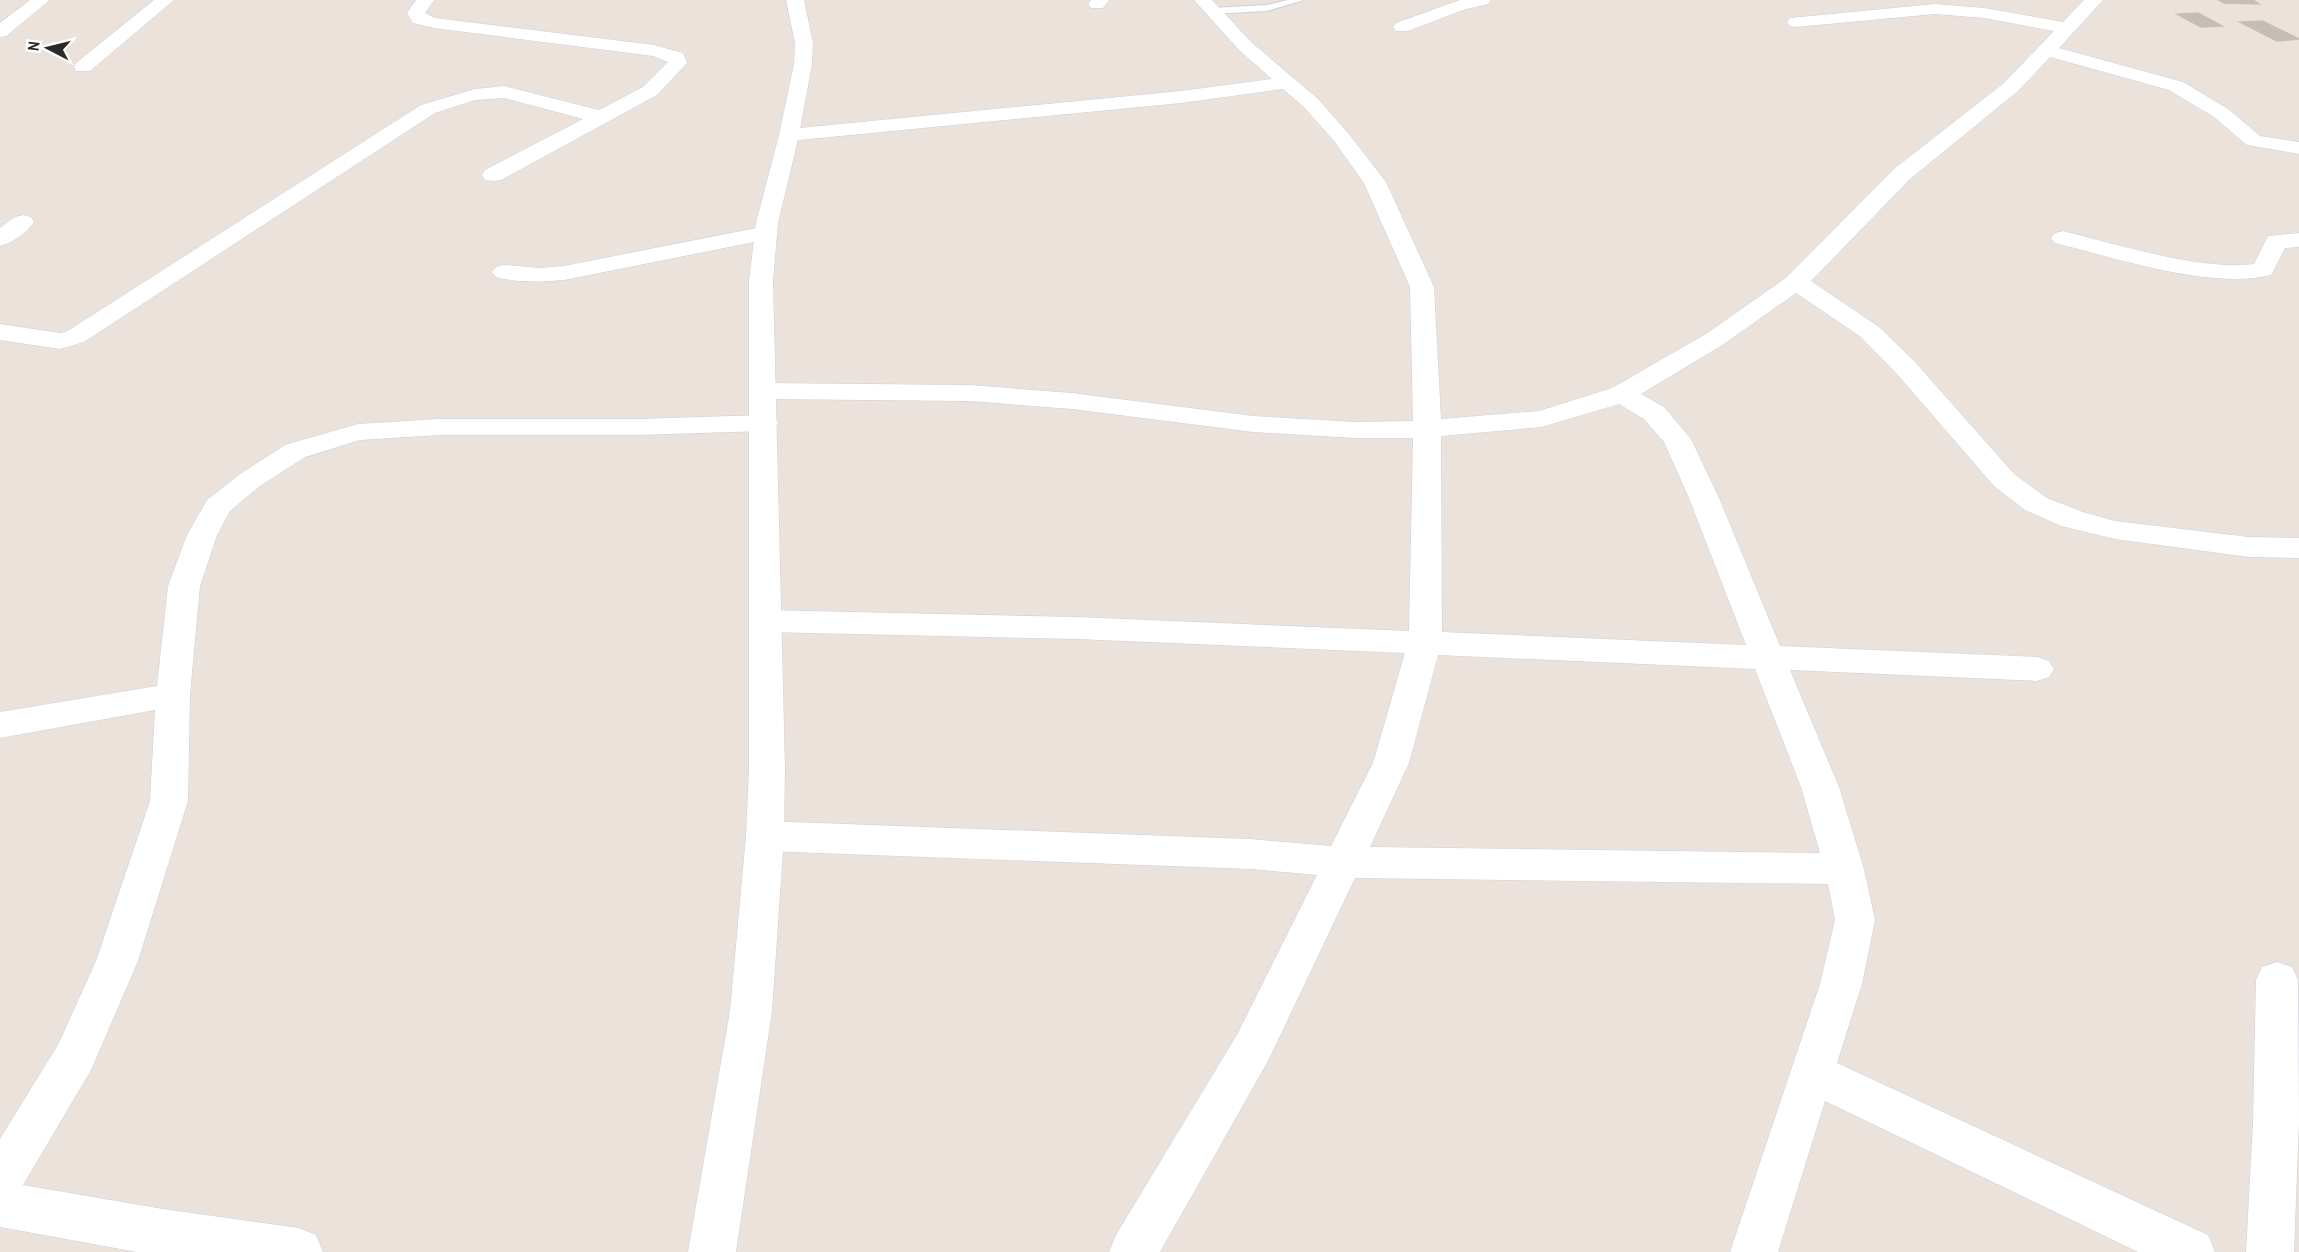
<svg xmlns="http://www.w3.org/2000/svg" width="2299" height="1252" font-family="'Archivo Narrow',sans-serif">
	<rect width="100%" height="100%" fill="#ece2dc"/>
	<path fill="#c4beb7" stroke="#c7beb5" stroke-width="1.5" d="M2219,0H2253L2259,4L2224,3Z
		M2198,13L2222,26L2201,27L2177,14Z
		M2262,21L2299,39L2277,41L2240,22Z"/>
	<g fill="none" stroke-linecap="round" stroke-linejoin="round">
		<defs>
			<path id="service" d="M1288,0H1304L1267,11L1212,14L1207,11L1212,8L1267,5Z"/>
			<path id="minor" d="M30,0H50L6,36L0,37V23Z
				M154,0H174L90,71H76L74,67L76,63Z
				M416,0H434L425,13L435,18L654,45L683,53L687,63L657,95L501,180L493,181L485,180L482,175L485,170L583,119L504,98L475,100L435,113L84,342L60,349L0,340V324L60,333L66,332L421,105L475,89L504,86L599,110L643,87L668,62L653,56L434,28L413,23L407,13Z
				M1091,0H1109L1103,8H1091L1088,4Z
				M1194,0H1212L1251,42L1318,99L1348,133L1386,182L1434,287L1441,419L1539,411L1612,388L1706,334L1787,277L1894,169L2004,83L2054,31L1984,18L1935,14L1796,27L1790,26L1787,22L1790,18L1935,4L1984,8L2063,22L2084,0H2103L2059,48L2183,82L2228,109L2260,136L2299,142V154L2247,145L2214,117L2169,90L2050,57L2018,91L1910,179L1811,281L1879,327L1915,362L2014,474L2047,498L2083,512L2115,521L2249,537L2299,538V558L2249,557L2115,539L2061,526L2025,510L1994,486L1897,374L1861,337L1796,293L1724,344L1641,394L1664,407L1691,439L1719,498L1780,646L2037,657L2049,661L2054,669L2049,677L2037,681L1790,670L1839,787L1864,869L1875,920L1862,984L1837,1063L2208,1235L2215,1252H2138L1825,1101L1778,1252H1730L1820,984L1835,920L1828,884L1355,878L1268,1061L1160,1252H1109L1116,1235L1238,1033L1317,875L1250,869L765,851L751,847L746,836L751,825L765,821L1250,839L1331,846L1373,763L1405,653L1077,639L765,632L753,629L749,621L753,613L765,610L1077,617L1409,631L1413,438H1355L1253,432L1072,409L969,401L763,399L753,397L749,391L753,385L763,383L969,385L1072,393L1253,416L1355,422L1413,421L1410,287L1364,183L1334,141L1304,107L1283,89L1181,103L789,141L782,139L779,135L782,131L789,129L1181,91L1272,79L1239,50ZM1619,404L1644,419L1664,442L1689,498L1746,645L1442,632L1441,436L1542,427ZM1438,655L1755,669L1801,787L1820,853L1370,847L1409,763Z
				M1460,0H1491L1488,4L1463,10L1408,31H1396L1393,27L1396,23Z
				M23,215L31,217L34,222C27,233 12,243 0,246V228L15,217Z
				M766,226L774,228L778,233L774,238L564,280C541,282 518,283 496,277L492,272L496,267L504,265L540,268L564,266Z
				M2063,231C2116,244 2201,271 2254,264L2268,236L2299,233V247L2285,248L2271,275C2210,290 2116,258 2055,243L2051,238L2055,233Z
				M764,415L774,417L778,423L774,429L764,431L637,435H439L360,440L305,457L260,486L230,511L217,535L200,586L190,695L188,801L138,961L91,1070L23,1185L163,1209L299,1228L316,1235L323,1252H137L0,1227V1139L59,1043L96,961L150,801L155,710L0,738V712L157,686L168,586L187,535L207,500L240,474L285,445L358,424L439,419H637Z
				M2277,962L2292,967L2298,980L2299,1122L2294,1252H2246L2253,1122L2256,980L2262,967Z"/>
			<path id="secondary" d="M786,0H804L813,43L812,64L799,135L778,223L773,281L785,768L784,836L772,1011L736,1252H688L730,1011L746,836L749,768V281L756,223L779,135L794,64L795,43Z"/>
		</defs>
		<use href="#service" stroke="#cad0dc" stroke-width="2"/>
		<use href="#minor" stroke="#cad0dc" stroke-width="1"/>
		<use href="#secondary" stroke="#cad0dc" stroke-width="1"/>
		<use href="#service" fill="#fff" fill-rule="evenodd"/>
		<use href="#minor" fill="#fff" fill-rule="evenodd"/>
		<use href="#secondary" fill="#fff" fill-rule="evenodd"/>
	</g>
	<g transform="translate(48 48) rotate(277)" stroke="#ffffff" stroke-width="4.5" paint-order="stroke">
	<path d="M0-4.5L10 22L0 15L-10 22Z" fill="#2a2a2a"/>
	<text y="-9" font-size="16" font-weight="bold" text-anchor="middle" fill="#2a2a2a">N</text>
	</g>
</svg>
